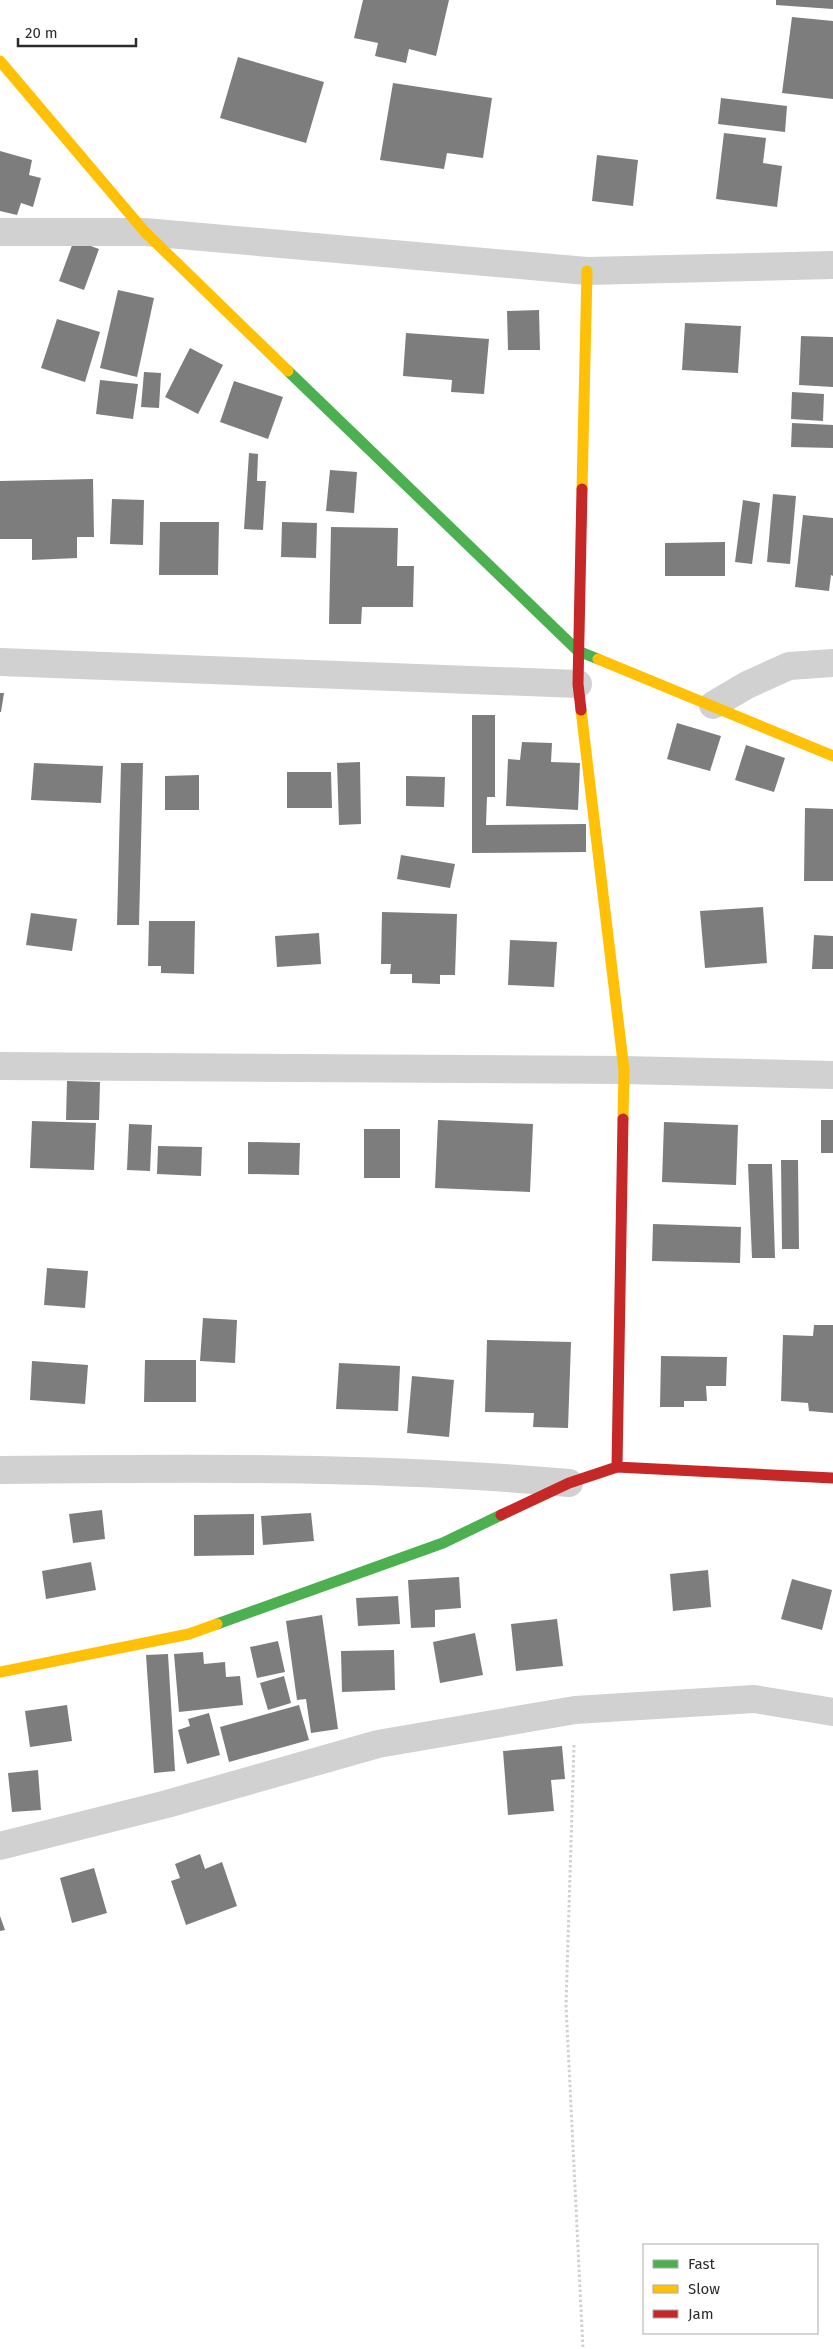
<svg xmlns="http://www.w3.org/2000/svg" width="833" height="2349" font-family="'Fira Sans',sans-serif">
	<rect width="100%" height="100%" fill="#fff"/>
	<path fill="#7d7d7d" d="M363,0H449L436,56L409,49L406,63L375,56L378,43L354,38Z
		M776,0H833V9L776,5Z
		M792,17L833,21V99L782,93Z
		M238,57L324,82L306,143L220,118Z
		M393,83L492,98L483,158L447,153L444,169L380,160Z
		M721,98L787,106L785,132L718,124Z
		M724,133L766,138L763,163L782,166L777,207L716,199Z
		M0,151L32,160L29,175L41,178L33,207L21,203L17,215L0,211Z
		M597,155L638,160L633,206L592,201Z
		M74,240L99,249L84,290L59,281Z
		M118,290L154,298L137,377L100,368Z
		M539,310L540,350H508L507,311Z
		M57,319L100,332L85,382L41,368Z
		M685,323L741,326L738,373L682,370Z
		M406,333L489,339L484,394L451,392L452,380L403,376Z
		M801,336L833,337V387L799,385Z
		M190,348L223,365L198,414L165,397Z
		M144,372L161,373L159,408L141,407Z
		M100,380L138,384L133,419L96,414Z
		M234,381L283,397L268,439L220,422Z
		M792,392L824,394L823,421L791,419Z
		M792,423L833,425V448L791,447Z
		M249,453L258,454L257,481H266L263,530L244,529Z
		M330,470L357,472L354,513L326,511Z
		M93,479L94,537H77V558L32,560V539H0V481Z
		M773,494L796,496L790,564L767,562Z
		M112,499L144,500L143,545L110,544Z
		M743,500L760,503L752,564L735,562Z
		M803,515L833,518V576L831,575L829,591L795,587Z
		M160,522H219L218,575H159Z
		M282,522L317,523L316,558L281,557Z
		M331,527L398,528L397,566H414L413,607H362L361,624H329Z
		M725,542V576H665V543Z
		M0,693H4L1,712H0Z
		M472,715H495V797H487L486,825L586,824V852L472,853Z
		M677,723L721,736L710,771L667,759Z
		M522,742L552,743L551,762L580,763L578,810L506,806L508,759L520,760Z
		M746,745L785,758L774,792L735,780Z
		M360,762L361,824L339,825L337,763Z
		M34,763L103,766L101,803L31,800Z
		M121,763H143L139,925H117Z
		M287,772H331L332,808H287Z
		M199,775V810H165V776Z
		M406,776L445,777L444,807L406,806Z
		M805,808L833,809V881H804Z
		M401,855L455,864L450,888L397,879Z
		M763,907L767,963L705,968L700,911Z
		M382,912L457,914L455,975H440V984L412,983V974H390L391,964H381Z
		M31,913L77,919L72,951L26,945Z
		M149,921H195L194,974L161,973V966H148Z
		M319,933L321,964L277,967L275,936Z
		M814,935L833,936V969H812Z
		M510,940L557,942L554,987L508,985Z
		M67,1081L100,1082L99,1120H66Z
		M438,1120L533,1124L530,1192L435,1188Z
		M821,1120H833V1153H821Z
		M32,1121L96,1123L94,1170L30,1168Z
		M664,1122L738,1125L736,1185L662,1182Z
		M129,1124L152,1125L150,1171L127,1170Z
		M364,1129H400V1178H364Z
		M248,1142L300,1143L299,1175L248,1174Z
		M158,1146L202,1147L201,1176L157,1174Z
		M781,1160H798L799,1249H782Z
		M748,1164H772L775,1258H752Z
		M653,1224L741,1227L740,1263L652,1261Z
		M47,1268L88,1271L85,1308L44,1305Z
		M203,1318L237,1320L235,1363L200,1361Z
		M814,1325H833V1413L809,1411L808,1403L781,1401L783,1335L813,1336Z
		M487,1340L571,1342L568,1428L533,1427L534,1413L485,1412Z
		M661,1356L727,1357L726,1386H706L707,1401H684V1407H660Z
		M145,1360H196V1402H144Z
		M32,1361L88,1365L85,1404L30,1400Z
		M339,1363L400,1366L398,1411L336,1409Z
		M412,1376L454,1380L449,1437L407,1433Z
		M102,1510L105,1539L73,1543L69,1514Z
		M311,1513L314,1541L263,1545L261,1516Z
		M254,1514V1555L194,1556V1515Z
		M91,1562L96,1590L46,1599L42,1571Z
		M708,1570L711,1607L673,1611L670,1574Z
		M459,1577L461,1608L435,1610V1627L411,1628L408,1580Z
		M792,1579L832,1590L822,1630L781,1619Z
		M398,1596L400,1624L358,1626L356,1598Z
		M322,1615L338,1729L311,1733L306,1699L297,1700L286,1621Z
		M557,1619L563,1666L516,1671L511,1624Z
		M475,1633L483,1675L440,1683L433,1642Z
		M278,1641L285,1672L257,1678L250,1647Z
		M394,1650L395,1690L342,1692L341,1651Z
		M203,1652L204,1664L225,1662L226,1677L240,1676L243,1705L179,1712L174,1654Z
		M168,1654L175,1771L154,1773L146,1655Z
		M284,1676L291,1703L268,1710L260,1683Z
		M67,1705L72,1741L30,1747L25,1711Z
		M299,1705L309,1740L229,1762L220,1727Z
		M209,1713L220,1755L187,1764L178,1730L190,1726L188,1719Z
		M562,1746L565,1779L551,1780L554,1811L508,1815L503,1751Z
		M38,1770L41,1810L12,1812L8,1773Z
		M200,1854L205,1869L222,1862L237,1906L186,1925L171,1881L180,1878L175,1864Z
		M94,1868L107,1913L72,1923L60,1878Z
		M0,1916L5,1930L0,1931Z"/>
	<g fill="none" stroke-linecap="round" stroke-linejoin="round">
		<path stroke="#d1d1d1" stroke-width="3" stroke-dasharray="2.5 2.5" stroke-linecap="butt" d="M574,1745L566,2005L583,2349"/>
		<path stroke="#d1d1d1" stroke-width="28" d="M0,232H145L587,271L833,265
			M0,662L578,684
			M713,705L747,685L789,666L833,663
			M0,1066L624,1070L833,1075
			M0,1470C190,1468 380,1466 569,1483
			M0,1846L167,1804L378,1744L575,1710L754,1699L833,1712"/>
		<path stroke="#4caf50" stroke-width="11" d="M288,371L578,651L598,659
			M217,1624L443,1543L501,1515"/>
		<path stroke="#ffc107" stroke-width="11" d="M0,61L145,232L288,371
			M582,489L587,271
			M598,659L833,756
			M581,710L624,1070L623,1119
			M0,1672L189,1634L217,1624"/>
		<path stroke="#c62828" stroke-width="11" d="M581,710L578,684L582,489
			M617,1467L623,1119
			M501,1515L569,1483L617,1467L833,1478"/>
	</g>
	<rect x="643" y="2244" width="175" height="90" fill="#ffffff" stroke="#ababab"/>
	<rect x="653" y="2260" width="25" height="8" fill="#4caf50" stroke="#ababab"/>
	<text x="688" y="2269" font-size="15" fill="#2c2c2c">Fast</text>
	<rect x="653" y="2285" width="25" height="8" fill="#ffc107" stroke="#ababab"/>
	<text x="688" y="2294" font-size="15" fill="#2c2c2c">Slow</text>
	<rect x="653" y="2310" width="25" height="8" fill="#c62828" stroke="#ababab"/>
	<text x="688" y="2319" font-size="15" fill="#2c2c2c">Jam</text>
	<path d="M18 38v8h118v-8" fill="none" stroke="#2c2c2c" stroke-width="2.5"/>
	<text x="25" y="38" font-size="15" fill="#2c2c2c" stroke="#ffffff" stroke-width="4" paint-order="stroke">20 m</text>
</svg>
